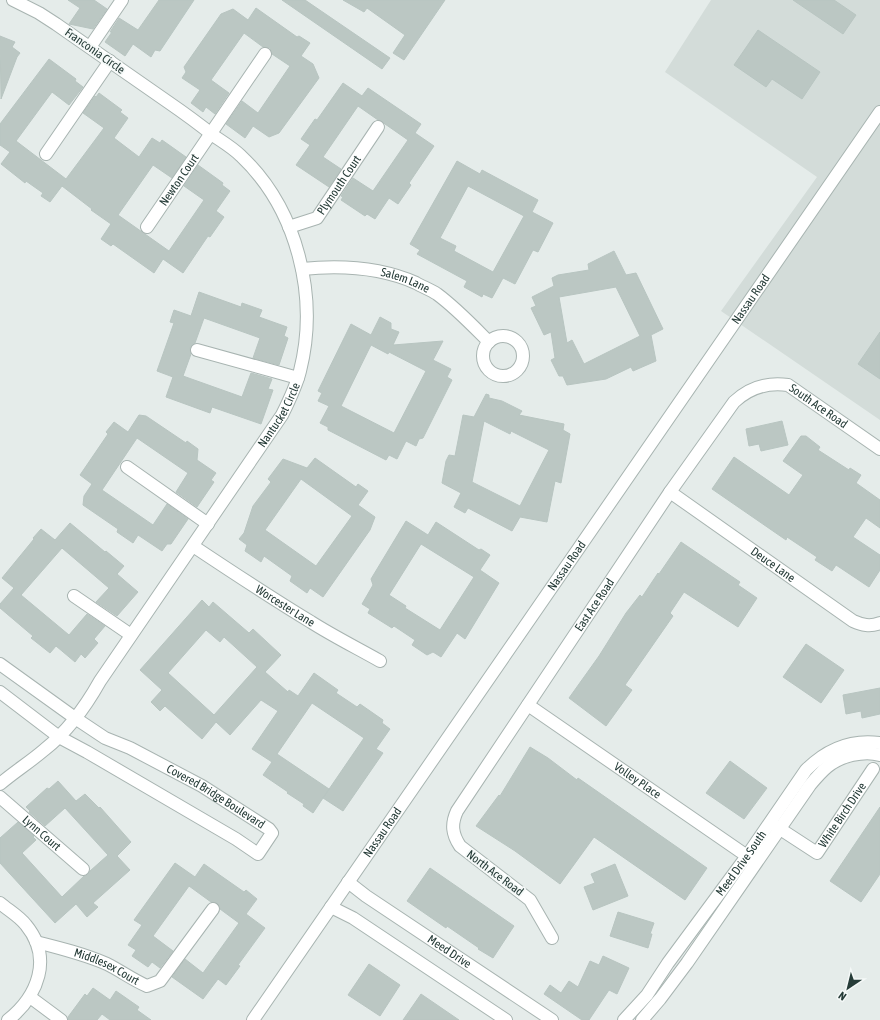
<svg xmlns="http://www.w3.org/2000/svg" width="880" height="1020" font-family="'Asap Condensed',sans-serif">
	<rect width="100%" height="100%" fill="#e5ecea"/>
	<path fill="#d3dcd9" d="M711,0H880V420L721,311L817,177L665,72Z"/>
	<path fill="#bbc7c3" stroke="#b8c5c1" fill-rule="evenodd" d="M68,0H94L107,9L93,29L69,24L80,8Z
		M159,0H194L160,51L155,50L151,57L133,44L125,56L105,42L112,32H110L119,18L138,30Z
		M282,0H305L390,58L382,69Z
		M343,0H445L404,60L393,53L405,35L367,8L364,12Z
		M793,0H834L856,15L843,34Z
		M256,8L297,37L299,36L310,43L301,56L313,64L319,78L279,133L269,137L253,126L245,138L226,124L242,101L258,113L290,66L272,54L270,48L263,47L244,33L211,80L229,93L215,114L206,107L203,112L191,103L200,90L182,78L186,72L184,67L221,14L233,9L248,20Z
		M758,30L820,72L802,99L772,79L766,87L734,65Z
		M0,36L15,42L12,47L20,53L17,57L1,99Z
		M49,59L76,79L75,81L83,87L69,105L52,92L16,141L66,179L104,128L83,113L95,96L96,97L99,93L122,110L120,112L128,118L114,138L139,157L152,138L160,143L162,140L186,157L172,178L153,165L118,215L169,251L204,200L184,186L198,165L223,183L222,185L230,191L216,211L224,217L210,237L208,236L183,273L163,259L154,273L113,244L111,246L101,239L111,224L91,210L92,209L62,186L50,202L41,196L43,193L26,181L25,183L1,164L10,152L0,145V124Z
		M343,83L362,96L368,88L421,124L415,133L434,146L409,183L411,185L398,204L389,198L375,219L367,214L365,216L341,200L343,197L341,196L353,178L373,191L408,140L385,124L382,121L378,120L358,106L323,157L341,169L329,187L296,165L310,145L301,139L315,119L317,120Z
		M457,161L480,174L482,170L538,200L532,212L553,223L538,252L533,250L515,284L503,278L492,298L483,294L482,297L464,287L467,281L417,254L420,250L410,244ZM468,186L524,216L493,272L454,251L456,246L440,238Z
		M614,251L626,275L636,273L663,329L651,335L656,361L633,371L631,367L606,379L567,385L563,376H559L551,360L555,358L551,332L544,335L531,308L536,306L532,297L554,286L552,278L558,275L589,270L588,264ZM616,287L640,336L584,364L572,340L567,343L559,297Z
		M199,292L241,307L242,303L262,310L259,317L287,327L284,336L288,338L279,365L253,358L260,338L204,318L195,343L192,345L190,348L191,354L183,376L242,397L251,373L272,379L268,389L273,390L261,424L212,407L210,413L166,397L173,377L157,371L174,323L170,322L174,310L191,316Z
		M380,317L391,323V329L399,332L393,345L443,341L433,360L451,369L447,377L452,380L423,438L419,439L416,446L406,441L397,459L389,455L386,460L328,430V427L320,423L329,406L318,401L322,393L318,391L351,324L371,335ZM371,345L388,354L389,352L426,371L394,433L341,406Z
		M880,332V379L858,364Z
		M486,394L489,395V398L502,401L522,411L519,415L564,424L563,430L570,434L561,483L555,481L547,522L520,517L512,531L468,508L465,513L454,507L461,493L442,483L446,461L449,455L455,456L463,415L474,417ZM484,421L510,434L511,431L549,450L520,506L472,482Z
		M139,415L146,416L186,443L187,441L198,449L197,460L216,473L211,480L214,482L197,507L176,492L188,473L137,438L102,490L153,525L167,504L188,519L171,544H167L162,551L138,535L133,543L117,532L118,529L83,505L84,496L92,484L80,475L108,434L106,432L114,422L128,432Z
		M782,421L788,445L761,451L759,444L749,446L746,429Z
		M801,436H806L820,447L818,450L849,470L850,468L861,475L856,483L880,500V528L866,518L853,537L880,555V570L869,587L836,565L832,571L815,560L817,557L787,537L786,540L712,489L734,457L789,495L803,475L783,461Z
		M315,458L356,487L358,484L368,491L358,505L375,517L370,530L323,597L310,588L307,593L290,581L292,576L264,556L261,562L245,551L247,545L239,539L244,533L253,506L271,482L268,479L283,459L307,468ZM301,479L352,516L316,566L265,530Z
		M406,521L428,535L436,522L479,550L481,549L490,555L480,570L499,583L465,639L457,633L441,657L433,652L427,655L412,645L415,640L394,626L392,628L368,613L370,609L362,604L373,585L371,579ZM421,544L474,577L440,630L405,608L406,606L389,595Z
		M70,523L105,552L106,551L124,566L117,574L138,592L117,616L96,602L109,588L62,548L21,595L69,635L87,614L105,626L94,639L98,643L85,658L81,654L75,662L56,646L50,653L31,638L33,636L0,608V604L14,588L2,578L34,539L33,538L41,529L55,540Z
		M681,542L740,582L738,585L757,598L738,627L684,592L670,613L673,616L625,685L632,690L606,726L569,698L599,656L626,613L640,595L642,597L658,573L659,574Z
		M202,600L209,607L213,602L249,633L253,629L281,655L265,672L288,692L289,690L298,696L314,673L338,690L336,693L357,707L360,704L383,720L382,723L390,729L376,749L383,753L343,811L323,798L364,738L312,703L277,754L329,789L313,813L303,806L304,804L287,793L288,792L263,775L272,762L252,749L278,711L261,700L230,735L216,722L202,739L165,706L160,711L151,702L162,690L140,670ZM206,630L220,642L224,637L257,667L214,715L168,673Z
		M806,644L844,670L821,703L783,677Z
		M880,688V714L862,718L861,711L846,714L843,695Z
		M530,747L548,758L577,780L578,778L707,868L685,900L594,837L560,884L515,851L476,826L499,795L500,796Z
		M730,761L767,788L744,819L706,793Z
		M58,781L76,801L85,794L99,808L100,807L131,842L117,856L130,870L93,903L98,907L87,917L76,904L55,923L0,863V838L18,822L34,836L33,837L36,840L22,853L62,897L84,876L88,874L90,871L108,855L65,808L45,826L29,812L30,811L26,807L47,788L49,789Z
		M880,807V874L861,902L830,881Z
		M175,863L195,877L204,864L244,892L246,890L257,899L246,914L265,928L238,965L240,966L226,985L218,979L203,999L172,977L185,959L203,973L239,923L220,909L217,903L211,902L189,886L153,936L173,951L160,968L152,962L148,967L132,956L136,950L128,945L142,925L134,920Z
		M615,864L628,896L593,910L584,887L595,883L591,874Z
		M430,868L514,926L493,958L478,949L479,948L447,926L446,928L407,901Z
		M618,912L654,923L650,934H652L648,948L610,936Z
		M603,956L629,968L617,994L609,990L589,1020H582L544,994L550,985L561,993L569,981L578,987L590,961L599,965Z
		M369,964L400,985L380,1016L348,995Z
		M93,988L110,1000L116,991L139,1007L137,1010L151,1020H110L102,1014L97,1020H68V1017L85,994L87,996Z
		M421,994L459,1020H403Z"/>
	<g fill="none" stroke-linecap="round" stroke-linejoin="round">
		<defs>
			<g id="minor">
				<path d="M90,47L122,0"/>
				<path d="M46,154L110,61"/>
				<path id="s1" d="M147,227L265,54"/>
				<path id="s2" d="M289,227L317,218L378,127"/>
				<path id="s3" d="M302,269C341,265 380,267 416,283C423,287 431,290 437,294C456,308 473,326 489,342"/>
				<circle cx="503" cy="356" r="20"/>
				<path d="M197,350L298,378"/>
				<path d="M127,467L208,524"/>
				<path id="s4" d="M670,492L853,621C862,625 870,627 880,623"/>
				<path id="s5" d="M193,546C232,572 271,598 311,622C333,636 357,648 380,661"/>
				<path d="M74,596L131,635"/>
				<path id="s6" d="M0,664L75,718L105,738L130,748L202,786L269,829L272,833L258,854L236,839L87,752L59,737L0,692"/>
				<path id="s7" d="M528,705L747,856"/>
				<path id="s8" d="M0,784C14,772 30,762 44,750C67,732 86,706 100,681L282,415C289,401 296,387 300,371C319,296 297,209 241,156C233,148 223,142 214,136C199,124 184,113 168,102C131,76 93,50 56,24L39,13L13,0"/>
				<path id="s9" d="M0,797L83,869"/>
				<path id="s10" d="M774,825L817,853L873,769"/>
				<path id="s11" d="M348,882L366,896L552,1020"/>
				<path d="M0,903C8,910 19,916 26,925C53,958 38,996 8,1020"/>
				<path d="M331,907L353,918L506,1020"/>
				<path id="s12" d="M552,938L530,900L460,846C452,834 451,824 457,811L670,492L734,402C750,387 767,382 788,385L880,449"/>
				<path id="s13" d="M36,942C60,948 84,954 107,964C121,971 133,980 147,986L160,981L213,909"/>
				<path d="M30,997L61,1020"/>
				<path id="s14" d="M253,1020L880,112"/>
				<path id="s15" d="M624,1020L647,995L668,963L747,856L806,770C826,750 851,739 880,743"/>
				<path d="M642,1020L660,999L687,963L810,785C815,779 821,772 827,767C840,756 864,750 880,755"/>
			</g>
		</defs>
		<use href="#minor" stroke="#a8b4b1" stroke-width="14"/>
		<use href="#minor" stroke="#fff" stroke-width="12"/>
	</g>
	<g text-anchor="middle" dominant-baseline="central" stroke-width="3.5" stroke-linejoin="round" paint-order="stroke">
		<g font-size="12" fill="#263c38" stroke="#f5f9f8">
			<text transform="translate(95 51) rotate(35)">Franconia Circle</text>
			<text stroke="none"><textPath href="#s1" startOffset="57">Newton Court</textPath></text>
			<text stroke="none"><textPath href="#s2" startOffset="69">Plymouth Court</textPath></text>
			<text stroke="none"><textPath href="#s3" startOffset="105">Salem Lane</textPath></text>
			<text stroke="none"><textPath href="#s14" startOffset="876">Nassau Road</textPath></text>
			<text stroke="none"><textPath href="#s12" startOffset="759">South Ace Road</textPath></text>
			<text stroke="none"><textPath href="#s8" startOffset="466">Nantucket Circle</textPath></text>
			<text stroke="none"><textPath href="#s4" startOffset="126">Deuce Lane</textPath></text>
			<text stroke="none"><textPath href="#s14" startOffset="552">Nassau Road</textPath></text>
			<text stroke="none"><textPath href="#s12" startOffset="417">East Ace Road</textPath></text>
			<text stroke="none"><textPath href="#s5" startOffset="110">Worcester Lane</textPath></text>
			<text stroke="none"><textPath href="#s7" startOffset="133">Volley Place</textPath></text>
			<text stroke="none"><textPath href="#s6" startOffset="254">Covered Bridge Boulevard</textPath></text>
			<text stroke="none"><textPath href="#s10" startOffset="97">White Birch Drive</textPath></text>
			<text stroke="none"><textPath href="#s14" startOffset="228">Nassau Road</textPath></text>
			<text stroke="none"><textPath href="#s9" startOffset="55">Lynn Court</textPath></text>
			<text stroke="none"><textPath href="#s15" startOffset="196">Meed Drive South</textPath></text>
			<text transform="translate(495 873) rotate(37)">North Ace Road</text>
			<text stroke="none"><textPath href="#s11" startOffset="123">Meed Drive</textPath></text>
			<text stroke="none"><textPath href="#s13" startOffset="75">Middlesex Court</textPath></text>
		</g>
	</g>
	<g transform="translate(848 988) rotate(215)" stroke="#f5f9f8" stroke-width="3" paint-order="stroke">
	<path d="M0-3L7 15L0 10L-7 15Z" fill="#263c38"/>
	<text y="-6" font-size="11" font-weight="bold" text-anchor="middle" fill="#263c38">N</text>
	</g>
</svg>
